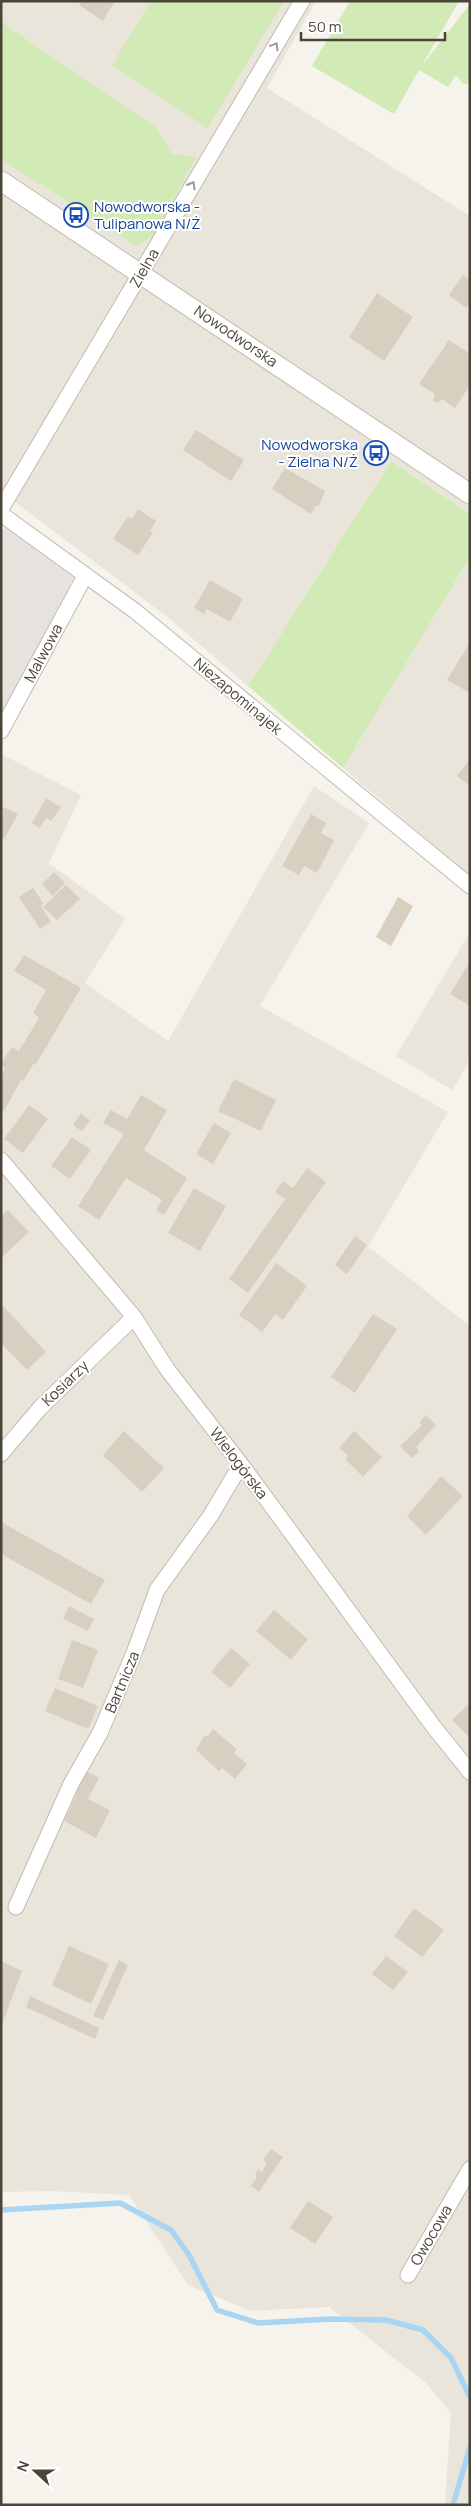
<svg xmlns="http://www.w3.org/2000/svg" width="471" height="2506" font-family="Manrope,sans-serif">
	<rect width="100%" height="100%" fill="#f6f3ec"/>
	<path fill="#eae5da" d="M1,1H316L267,88L470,216V514L391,461L248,686L170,619L1,491Z
		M470,557V876L343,768Z
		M1,754L81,795L49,863L125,919L85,983L168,1041L314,786L369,823L260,1006L448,1112L368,1246L470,1326V2505H445L451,2413L426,2383L329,2307L251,2311L188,2285L129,2195L49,2191L1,2192Z
		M470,932V1061L452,1090L396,1056Z"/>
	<path fill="#e6e2dd" d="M5,527L74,578L1,717V534Z"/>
	<path fill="#d2eab5" d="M151,1H284L208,128L112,65Z
		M350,1H459L421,67L470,4V84H463L456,75L448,87L419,70L394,114L312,66Z
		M1,22L155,126L172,154L196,157L156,232L138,247L1,159Z
		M391,461L470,514V557L343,768L248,686Z"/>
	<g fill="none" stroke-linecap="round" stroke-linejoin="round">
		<path stroke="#a9d4f2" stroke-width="5.5" d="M1,2210L120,2203L171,2230L189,2255L217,2310L258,2323L330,2319L386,2320L423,2330L451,2358L470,2397
			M453,2505L470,2447"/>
	</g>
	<path fill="#d8cfc1" d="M82,1H115L103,21L79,5Z
		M463,275L470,280V303L466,308L449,295Z
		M377,293L413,317L384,361L349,337Z
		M449,340L470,354V385L455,408L442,399L437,403L433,401L435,394L419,384Z
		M196,430L244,460L231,481L183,450Z
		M285,468L325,491L319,506H316L311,514L272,489Z
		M138,509L156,521L150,531L153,533L138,555L113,539L128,516L132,519Z
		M210,580L243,599L230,622L207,609L204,614L194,608Z
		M470,642V693L447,680Z
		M470,759V786L457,776Z
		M46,798L61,807L51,821L46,818L39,828L32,823Z
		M1,806L18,814L4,839L1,838Z
		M311,814L326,823L321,833L334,840L317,873L304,866L299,875L282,866Z
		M54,872L65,883L53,896L42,884Z
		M66,885L80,899L57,920L43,907Z
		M33,888L44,904L41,906L51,922L40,929L19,897Z
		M398,897L413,906L391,946L376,937Z
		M24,955L81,988L36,1064L34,1063L23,1081L21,1080L4,1111L1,1110V1076L5,1069L1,1063L12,1047L19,1051L39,1018L33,1013L46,990L14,971Z
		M470,961V1006L450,994Z
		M234,1079L276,1100L261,1131L218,1111Z
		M141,1095L167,1110L144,1150L187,1178L164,1215L156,1210L162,1200L126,1178L99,1220L78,1206L124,1134L103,1123L111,1110L127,1119Z
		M29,1105L48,1119L23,1153L4,1139Z
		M81,1113L90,1120L82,1131L73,1125Z
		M214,1123L231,1133L213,1164L196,1154Z
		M72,1137L91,1150L70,1179L51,1166Z
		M307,1168L326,1182L248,1293L229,1279L285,1199L275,1192L283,1181L293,1188Z
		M194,1188L226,1206L200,1251L168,1233Z
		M8,1210L29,1232L1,1258V1216Z
		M355,1236L367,1245L347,1274L335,1265Z
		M276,1263L307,1286L283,1320L275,1314L262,1332L239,1315Z
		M3,1306L46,1352L27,1370L1,1343V1308Z
		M373,1314L397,1329L355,1393L331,1377Z
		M426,1415L436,1425L416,1447L419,1451L412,1458L400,1446L422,1425L419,1423Z
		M124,1431L164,1468L142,1492L103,1455Z
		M354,1431L382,1457L363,1477L345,1459L348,1456L339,1448Z
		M441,1476L463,1496L426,1535L407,1516Z
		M1,1522L105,1580L91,1604L1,1554Z
		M69,1606L94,1619L88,1631L63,1619Z
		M274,1610L308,1639L291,1660L256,1631Z
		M72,1640L98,1650L83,1688L58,1679Z
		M231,1648L250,1664L230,1688L211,1672Z
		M55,1688L98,1706L88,1729L45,1711Z
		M470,1703V1738L452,1720Z
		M213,1729L237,1749L234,1753L247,1764L235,1779L222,1768L219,1771L196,1750L204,1736H208Z
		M85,1770L99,1778L88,1799L110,1810L96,1838L64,1821L77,1794L73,1792Z
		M414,1908L444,1930L422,1957L394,1936Z
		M69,1946L109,1964L91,2004L52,1985Z
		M386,1956L408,1972L393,1990L372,1974Z
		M119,1960L128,1965L103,2020L93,2016Z
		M1,1961L22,1971L1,2027Z
		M30,1996L99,2028L95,2039L26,2007Z
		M271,2149L283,2157L259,2192L251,2186L257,2177L255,2175L258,2169L262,2172L267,2163L263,2160Z
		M308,2201L333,2217L315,2244L290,2228Z"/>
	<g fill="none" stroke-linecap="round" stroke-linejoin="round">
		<defs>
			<path id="minor" d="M1,509L302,1
				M1,514L135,611L470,886
				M1,731L85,576
				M1,1160L134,1317L167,1369L243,1467L433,1726L470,1772
				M1,1454L40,1408L134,1317
				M16,1907L71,1784L100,1733L134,1653L157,1590L211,1515L234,1476L243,1467
				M408,2275L470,2169"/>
			<path id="tertiary" d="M1,181L470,494"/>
		</defs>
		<use href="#minor" stroke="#c2bbae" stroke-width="17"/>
		<use href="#tertiary" stroke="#c2bbae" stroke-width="21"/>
		<use href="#minor" stroke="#fff" stroke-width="15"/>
		<use href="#tertiary" stroke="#fff" stroke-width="19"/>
	</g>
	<defs><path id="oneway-chevron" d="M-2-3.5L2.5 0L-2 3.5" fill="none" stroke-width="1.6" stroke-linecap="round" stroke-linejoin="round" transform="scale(1.25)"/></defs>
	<g stroke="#9c9892">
		<use href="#oneway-chevron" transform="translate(275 46) rotate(-59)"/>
		<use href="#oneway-chevron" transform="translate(192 185) rotate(-60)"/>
	</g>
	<defs>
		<symbol id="bus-ring" viewBox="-11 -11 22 22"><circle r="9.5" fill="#fff" stroke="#1a4fb4" stroke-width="1.5"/><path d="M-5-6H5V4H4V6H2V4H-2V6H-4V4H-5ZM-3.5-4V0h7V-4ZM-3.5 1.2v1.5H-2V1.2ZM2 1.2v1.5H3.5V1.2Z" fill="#1a4fb4"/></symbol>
	</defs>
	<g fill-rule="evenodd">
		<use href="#bus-ring" x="62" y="201" width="28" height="28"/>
		<use href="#bus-ring" x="362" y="439" width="28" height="28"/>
	</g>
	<g text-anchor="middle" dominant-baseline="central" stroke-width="4" stroke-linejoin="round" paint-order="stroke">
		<g font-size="15" fill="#164399" stroke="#fff" text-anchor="start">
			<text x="94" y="206">Nowodworska -<tspan x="94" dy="17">Tulipanowa N/Ż</tspan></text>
			<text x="358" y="444" text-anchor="end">Nowodworska<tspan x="358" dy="17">- Zielna N/Ż</tspan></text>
		</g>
		<g font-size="15" fill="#4b4439" stroke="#fff">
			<text transform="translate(144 268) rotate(-60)">Zielna</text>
			<text transform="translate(236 336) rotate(34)">Nowodworska</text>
			<text transform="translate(43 653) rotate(-62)">Malwowa</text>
			<text transform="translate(238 696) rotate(40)">Niezapominajek</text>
			<text transform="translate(65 1383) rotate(-44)">Kosiarzy</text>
			<text transform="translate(239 1463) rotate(53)">Wielogórska</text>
			<text transform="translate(122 1682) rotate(-67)">Bartnicza</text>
			<text transform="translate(431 2235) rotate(-60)">Owocowa</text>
		</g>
	</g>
	<rect width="471" height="2506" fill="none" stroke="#4b4439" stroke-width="5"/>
	<g transform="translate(35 2471) rotate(291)" stroke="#ffffff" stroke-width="4" paint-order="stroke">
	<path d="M0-4L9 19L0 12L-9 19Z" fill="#4b4439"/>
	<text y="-8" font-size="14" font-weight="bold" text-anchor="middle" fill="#4b4439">N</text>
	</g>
	<path d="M301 32v8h144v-8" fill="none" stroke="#4b4439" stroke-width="2.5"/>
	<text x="308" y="32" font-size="15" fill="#4b4439" stroke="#ffffff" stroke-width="4" paint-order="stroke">50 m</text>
</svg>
